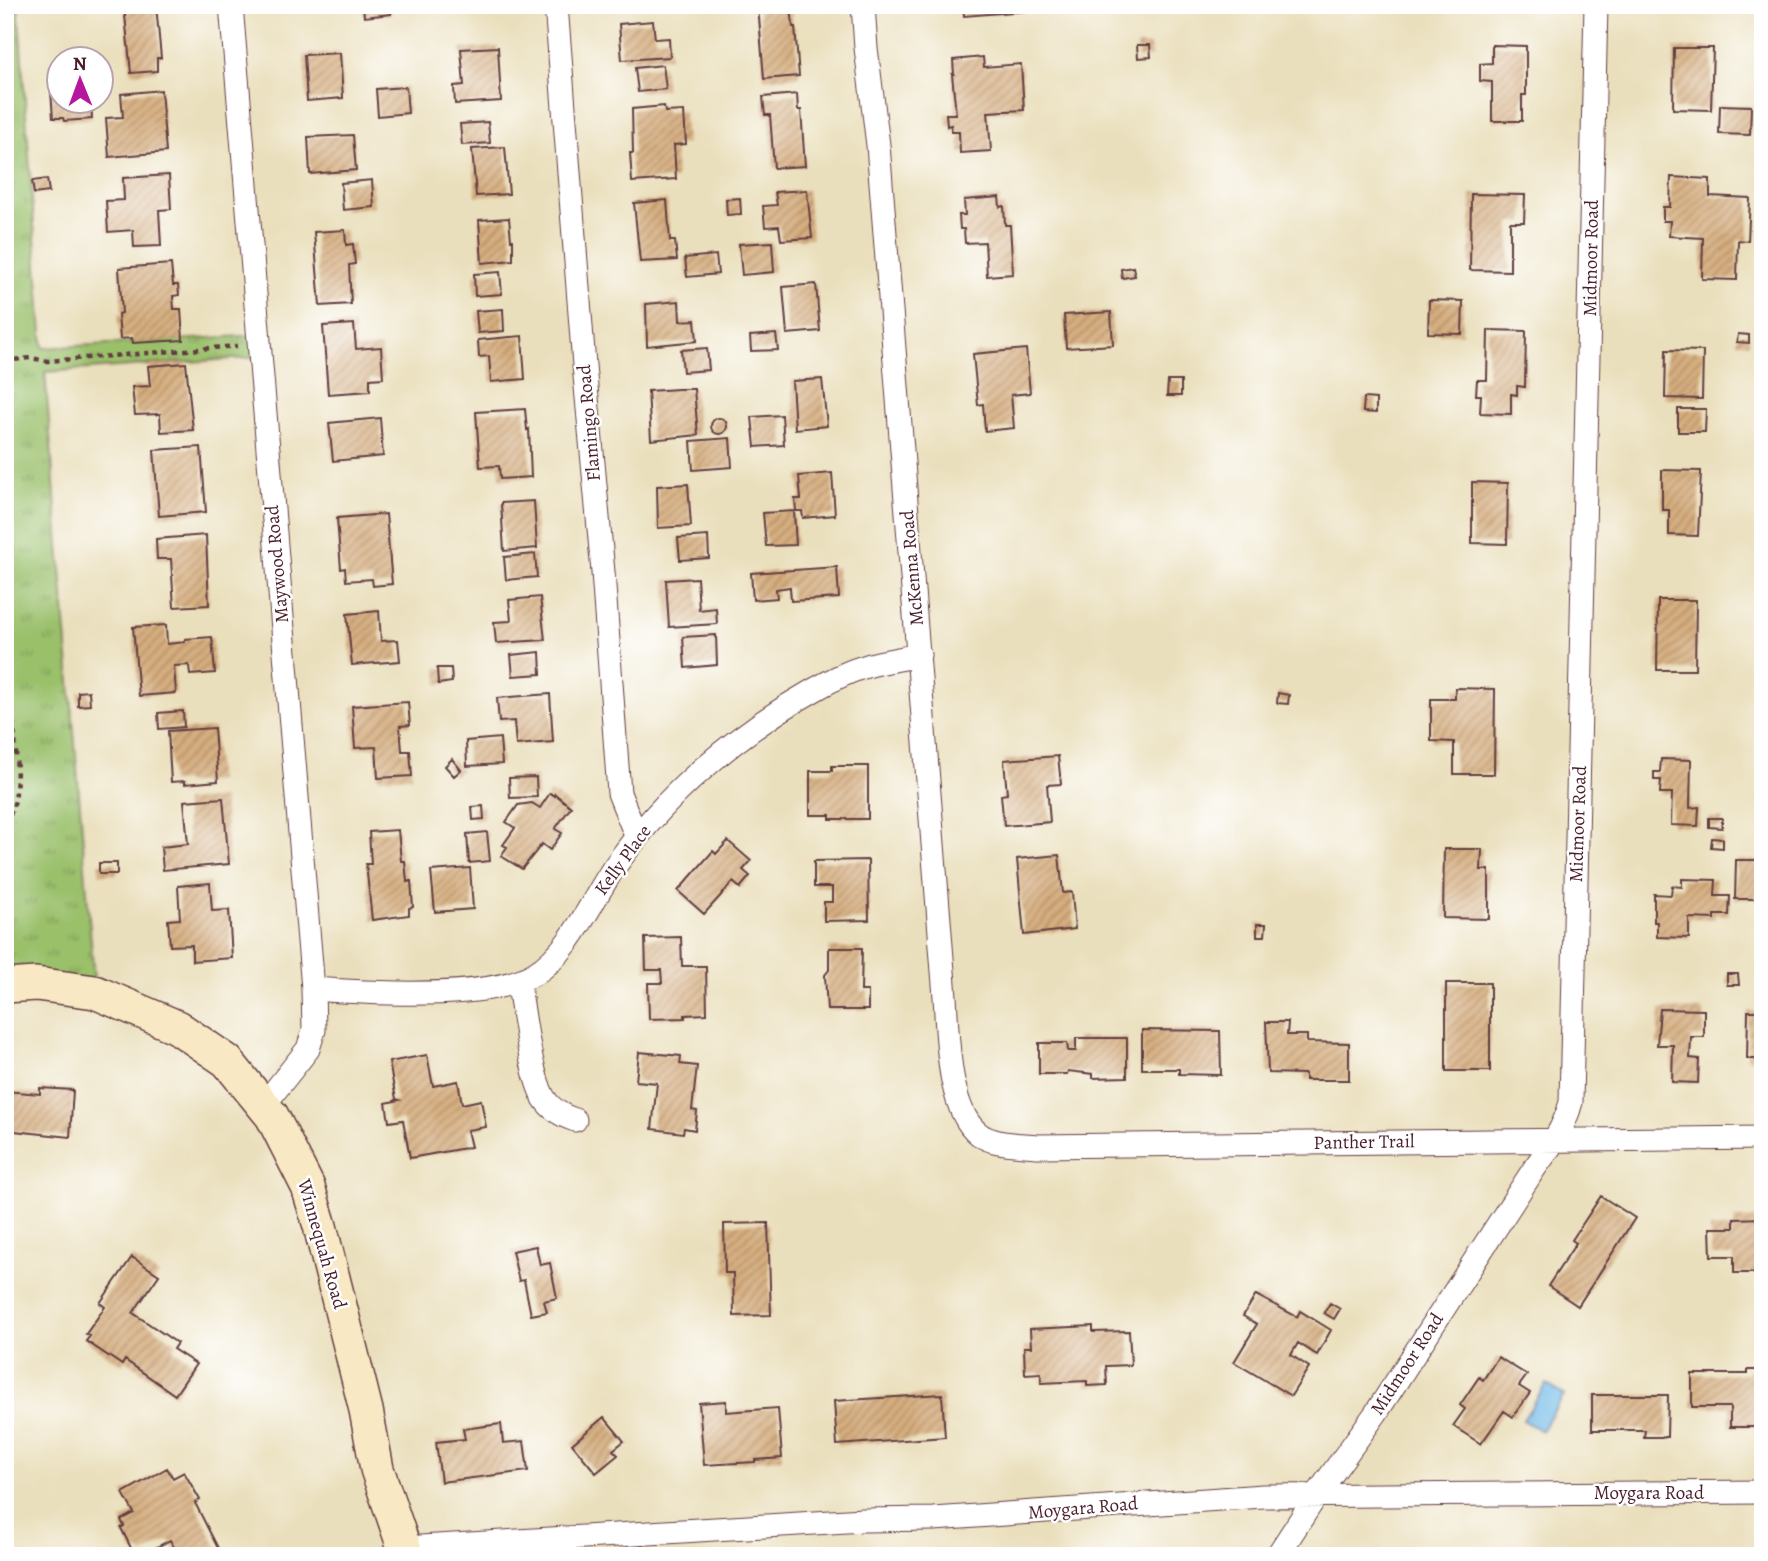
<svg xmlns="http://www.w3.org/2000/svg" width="1768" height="1561" font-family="Alegreya,serif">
	<defs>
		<pattern id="grass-tufts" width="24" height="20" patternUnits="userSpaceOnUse" patternTransform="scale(1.75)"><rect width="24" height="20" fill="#9ac06b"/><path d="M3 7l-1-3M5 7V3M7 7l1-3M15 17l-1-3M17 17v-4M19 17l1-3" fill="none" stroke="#809b58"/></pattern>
		<pattern id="building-hatch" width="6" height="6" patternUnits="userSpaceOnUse" patternTransform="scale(1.75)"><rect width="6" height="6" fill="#d6ae7f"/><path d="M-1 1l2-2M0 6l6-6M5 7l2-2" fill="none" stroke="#b08d68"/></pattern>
	</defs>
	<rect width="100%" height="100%" fill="#fff"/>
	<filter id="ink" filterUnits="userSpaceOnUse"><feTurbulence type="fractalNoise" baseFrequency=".0143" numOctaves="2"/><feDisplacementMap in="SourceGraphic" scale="14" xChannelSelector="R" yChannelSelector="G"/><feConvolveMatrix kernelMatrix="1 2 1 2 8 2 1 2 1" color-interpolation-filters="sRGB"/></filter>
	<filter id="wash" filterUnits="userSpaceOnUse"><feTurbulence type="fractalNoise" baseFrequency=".00686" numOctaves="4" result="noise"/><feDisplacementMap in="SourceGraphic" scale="28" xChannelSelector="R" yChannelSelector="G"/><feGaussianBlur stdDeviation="1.57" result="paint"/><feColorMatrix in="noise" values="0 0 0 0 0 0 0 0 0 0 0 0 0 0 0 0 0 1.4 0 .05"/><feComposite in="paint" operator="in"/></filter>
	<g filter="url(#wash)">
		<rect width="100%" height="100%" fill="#eadfbc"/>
		<path fill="url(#grass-tufts)" stroke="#72704b" stroke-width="2" d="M5,5H18L43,348L258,335L260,357L45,372L95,992L5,986Z"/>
		<path fill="#6db9e7" stroke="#5c6c89" stroke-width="2" d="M1546,1384L1564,1395L1541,1431L1523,1420Z"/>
		<g id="blocks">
			<path fill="url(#building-hatch)" d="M156,5L161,58H157V71L131,73L124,6Z
				M363,5H391V14L364,17Z
				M453,5H491V7L454,10Z
				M758,5H791L793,27H795L799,76L764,79Z
				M963,5H1025L1026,11L964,16Z
				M653,21L655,39L669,38L670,57L622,60L619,24Z
				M1137,45H1150L1151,57L1138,58Z
				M1492,45L1526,46V95H1522V121H1492V82L1480,81V64L1492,63Z
				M498,47L501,101L455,104L454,86L464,85L461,49Z
				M1674,48H1713L1711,110L1673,109Z
				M340,53L343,98L307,101L304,55Z
				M983,57L984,67L1021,64L1024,110L988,112L991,151L960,153L959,132H951V125L947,126L946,114H956L952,74H954L953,60Z
				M663,65L666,89L638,92L635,68Z
				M406,87L408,113L378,116L376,89Z
				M161,90L166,152L109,157L106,118L123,117L121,94Z
				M51,91H60V102H91L92,119L64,121L63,118H53Z
				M797,94L798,110H801L805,166L774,168L770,115H765L763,97Z
				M1720,105L1751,106L1750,135L1719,134Z
				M664,106L665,112L684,111L686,144L674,145L676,179L632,182L630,153H633L632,109Z
				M488,122L490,143L462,145L460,124Z
				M353,135L356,170L310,174L308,137Z
				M505,147L509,194L476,196L472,149Z
				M169,175L171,209L159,210L161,246L134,247L133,230L108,232L106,201L124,200L123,178Z
				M1671,177L1710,179V196L1750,198L1748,241L1738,240L1737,280L1702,279L1703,238L1669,236L1670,221H1663V207H1670Z
				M47,179L49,192L34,194L32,181Z
				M372,180L374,207L343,210L341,183Z
				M807,190L812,238L781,240L779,226L765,227L763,206L777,205L775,192Z
				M1471,194L1525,195L1524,222H1510V271L1470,270Z
				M999,197L1000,207L1004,206L1005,225H1010L1013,274L987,276L985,242L965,243L964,229H960L959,215H965L964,200Z
				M740,198L741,214L727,215L726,199Z
				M667,200L670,241H675L677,260L640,262L634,203Z
				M509,218L511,240H513V260L482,263L479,220Z
				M345,230L346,245L353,244L355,264L349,265L351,304L320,306L314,232Z
				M772,242L774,272L742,275L739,244Z
				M716,255L718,274L687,277L685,258Z
				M171,264L173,285H178L179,295L173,296L174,309H181L183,340L133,343L132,338L120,339L118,314L122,313L119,268Z
				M1133,267L1135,276L1122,278L1121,269Z
				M500,272L502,294L475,296L474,274Z
				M816,284L820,331L787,334L783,287Z
				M1429,300L1463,301L1462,334L1428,333Z
				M679,301L680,321L695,320L697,341L647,346L646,304Z
				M503,309L504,331L478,333L476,311Z
				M1111,312L1113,345L1066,348L1064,315Z
				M354,324L356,349L381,347L383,378L370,379V391L328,394L323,326Z
				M1488,330L1526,331L1525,387L1517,386V395L1511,394V414L1480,413L1481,395H1476L1477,380H1487Z
				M776,334L778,350L751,351L750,336Z
				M1738,334L1749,335V343L1737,342Z
				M522,336L525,379L491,382L489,356L479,357L478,340Z
				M707,348L709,370L683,372L681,350Z
				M1026,349L1030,393L1011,395L1014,428L985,431L983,404L978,405L973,354Z
				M1666,350L1703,351L1702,399L1665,398Z
				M186,363L193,430L161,432L160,414L135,415L132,387L150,386L148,366Z
				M822,379L827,426L795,429L792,381Z
				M1168,381H1181V396H1167Z
				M679,389H694L698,435L651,440L648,391Z
				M1364,398L1376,399V413L1363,412Z
				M525,409L527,430L529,429L531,477L500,479L499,466L480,467L476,412Z
				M1678,409H1706L1705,432H1678Z
				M782,415L784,445L755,447L752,417Z
				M711 426a8 8 0 1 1 16 0a8 8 0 1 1-16 0Z
				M380,418L383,456L333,461L329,423Z
				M730,438L732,467L693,470L691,441Z
				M201,447L206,512L159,516L154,450Z
				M1662,470L1701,471L1698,536L1669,535V510H1662Z
				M832,473L835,515L803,518L802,511H796L795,499H801L799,476Z
				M1472,482L1508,483L1507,544L1472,543Z
				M688,484L691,526L658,528L657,486Z
				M534,501L537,548L504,551L501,503Z
				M794,511L796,545L766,546L763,513Z
				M386,514L392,584L373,586L372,579L346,581L345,568L341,569L337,518Z
				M206,535L209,605L174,607L171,559H157L156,539Z
				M708,536L709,558L680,560L678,538Z
				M535,554L537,577L506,580L504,557Z
				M837,567L839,598L791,601L790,587L776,589L777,598L753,600L751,573Z
				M697,578L699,610L716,608L717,624L669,627L666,580Z
				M540,597L545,640L496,643L494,622L511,621L509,600Z
				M1658,600H1696L1695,670H1657Z
				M379,611L381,641L398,640L400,661L352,665L347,614Z
				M166,625L167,644L185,642V639L212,637L215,673L190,675L189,665L174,666L176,693L139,696L133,627Z
				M716,635L717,665L685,668L683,637Z
				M540,652L541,674L513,676L511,655Z
				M437,668H451L452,682L438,684Z
				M1455,688L1495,689L1494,774H1454V742L1431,741V699H1455Z
				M89,691L90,705L78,706V692Z
				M1278,693L1289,695L1288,704L1277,703Z
				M550,694L553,742L516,745L514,721L499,722L497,698Z
				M408,702L410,725L400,726L402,751H410L412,776L378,778L376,747L355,748L352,706Z
				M183,711L184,727L159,729L158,713Z
				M214,728L218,781L185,784V781L171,782L168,731Z
				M500,738L502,764L467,766L466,741Z
				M1058,756L1061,784L1047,785L1050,822L1004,826L1001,795L1007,794L1004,760Z
				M452,759L461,770L454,776L445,766Z
				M1661,759L1691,760L1690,808L1699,807L1698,826L1671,825L1672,793H1660L1661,780H1654V772H1660Z
				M832,766H868V819H830V815H810V771H832Z
				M536,777L537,797L510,798L509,778Z
				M550,793L555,796V794L571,807L555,829L562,833L550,850L542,844L522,869L501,856L507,847L503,845L515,828L506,822L518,805L532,803L540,808Z
				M223,798L229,864L163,870L161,847L188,844L184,801Z
				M483,806L484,819L473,820L472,807Z
				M1709,818H1722V828L1709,827Z
				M398,830L401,861H405L407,882L411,881L413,907L409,908V915L372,920L366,864H371L369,832Z
				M487,832L490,861L469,863L467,834Z
				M1712,838L1723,839V848L1711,847Z
				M728,841L751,861L743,870L750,876L740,888L733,882L704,914L678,891L713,851L716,854Z
				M1444,849H1482L1481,870H1489V919L1443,918Z
				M1059,855L1063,893L1072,892L1075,929L1024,935L1017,859Z
				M868,860L869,920L824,921V902H832V887H814V861Z
				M1736,860H1763V899H1735Z
				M99,863H117V874H99Z
				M470,868L473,909L435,912L431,871Z
				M1682,879L1716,880L1715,896H1730L1729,915H1715V919L1689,918V938L1657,937V922H1654V894L1671,895L1672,886L1682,887Z
				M210,883L212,911L229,910L232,958L192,961V945L170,946L168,920L180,919L178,886Z
				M1257,924H1266L1265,936H1257Z
				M681,937L682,966H706L707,1014L685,1015V1018L649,1019L648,983H662L661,970H646L645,938Z
				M829,948H862L861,991H868V1010H827L825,975L829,970Z
				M1727,974H1738L1739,985H1727Z
				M1446,983H1490V1071H1446Z
				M1660,1009L1704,1010V1037H1691L1690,1058L1699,1059L1698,1083L1672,1082L1673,1045H1657Z
				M1748,1011H1763V1059H1747Z
				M1266,1022H1288L1287,1035H1307V1042L1349,1043V1080H1305V1074L1268,1073Z
				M1142,1030L1220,1031L1221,1075L1179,1074V1069H1142Z
				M1076,1038H1127V1077L1093,1078V1074L1068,1071L1067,1074H1039V1043H1067L1068,1051H1076Z
				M639,1052L681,1056L680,1064L697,1066L692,1110L697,1111L695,1130L684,1128L683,1133L652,1129L657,1083L636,1081Z
				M427,1055L433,1086L458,1081L462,1104L481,1100L486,1127L467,1130L471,1147L410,1158L403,1120L389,1122L386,1103L399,1100L396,1099L389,1062Z
				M40,1088L73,1090L70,1137L5,1130V1091L40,1094Z
				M1601,1196L1635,1218L1578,1306L1548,1286L1576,1243L1572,1240Z
				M1763,1218V1255L1758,1256V1273H1734V1256H1711L1710,1228H1734V1219Z
				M768,1223L771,1315L734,1316L733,1273H725L724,1224Z
				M536,1246L540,1265L550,1263L557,1298L544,1301L547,1312L531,1315L524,1280L519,1281L512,1251Z
				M132,1257L159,1275L133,1313L177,1343L173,1349L196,1364L175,1395L125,1360L122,1365L86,1341L90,1336L86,1334L105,1307L100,1303Z
				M1256,1295L1297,1317L1300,1311L1331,1330L1317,1355L1298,1343L1291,1355L1309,1367L1291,1396L1234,1362L1257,1324L1243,1316Z
				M1330,1303L1340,1309L1334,1319L1324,1313Z
				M1093,1326V1332L1129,1331L1131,1365L1106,1366L1107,1385L1087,1386V1381L1041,1383V1373L1025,1374L1024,1347H1031L1030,1329Z
				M1498,1357L1527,1375L1519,1386L1530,1393L1513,1417L1504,1411L1481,1444L1453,1426L1465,1409L1460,1405L1479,1377L1483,1380Z
				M1748,1370H1763V1424H1758V1427H1730V1407H1692V1374H1748Z
				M942,1394L945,1437L837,1445L834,1401Z
				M1592,1395H1668L1667,1437H1644L1645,1430H1592Z
				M726,1401V1412L778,1408L782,1458L755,1460V1462L704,1465L699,1403Z
				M604,1417L624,1441L613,1450L618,1455L596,1473L572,1444Z
				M501,1424L503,1443L524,1441L528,1471L441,1482L436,1442L465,1439L463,1429Z
				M167,1468L173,1478L184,1472L200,1500L195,1503L222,1556H179L170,1540L142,1555L140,1551L134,1554L121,1528L124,1526L121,1520L134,1513L123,1493Z"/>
		</g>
	</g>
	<g filter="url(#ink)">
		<use href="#blocks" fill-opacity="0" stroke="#623c41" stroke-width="2"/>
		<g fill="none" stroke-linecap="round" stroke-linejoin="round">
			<defs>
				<path id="street" d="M231,5L313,989L314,1030L308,1049L263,1106
					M556,5L584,365L603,572L619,793L637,838
					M863,5L866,48L878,145L944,984C948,1025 945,1108 979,1134C993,1145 1019,1144 1037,1146L1763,1138
					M518,981C524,1011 530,1074 544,1098C551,1110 563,1116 575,1120
					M313,989C367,993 488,1001 534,974C569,954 591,902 613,869C664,795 736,734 814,690C830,681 848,671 867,666C883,661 902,659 919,655
					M404,1548L863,1520L934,1519L1263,1496L1763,1492
					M1277,1556L1316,1496L1376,1413L1536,1166C1552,1145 1564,1128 1571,1102L1596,5"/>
				<path id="secondary" d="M5,986L36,984L95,992L177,1027L227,1061L272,1116L308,1187L320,1226L366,1410L377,1469L407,1556"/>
			</defs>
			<use href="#street" stroke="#623c41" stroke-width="25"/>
			<use href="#secondary" stroke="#623c41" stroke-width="36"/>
			<path stroke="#623c41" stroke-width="4.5" stroke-dasharray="5 5" stroke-linecap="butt" d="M5,361L30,358L48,361L237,346
				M5,662C10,703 21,760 15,800C13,809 8,818 5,826"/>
			<use href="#street" stroke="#fff" stroke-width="23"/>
			<use href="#secondary" stroke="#f8e8c3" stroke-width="33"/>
		</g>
	</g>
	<g text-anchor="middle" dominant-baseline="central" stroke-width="5" stroke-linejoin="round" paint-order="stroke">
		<g font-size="19" fill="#4a1f2b" stroke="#fff">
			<text transform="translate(1591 258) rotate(-89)">Midmoor Road</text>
			<text transform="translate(589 423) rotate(-95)">Flamingo Road</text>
			<text transform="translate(277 564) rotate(-95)">Maywood Road</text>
			<text transform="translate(912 568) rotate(-95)">McKenna Road</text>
			<text transform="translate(1578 824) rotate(-88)">Midmoor Road</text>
			<text transform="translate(623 860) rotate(-54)">Kelly Place</text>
			<text transform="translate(1364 1142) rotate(-1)">Panther Trail</text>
			<text transform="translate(322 1244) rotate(74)">Winnequah Road</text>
			<text transform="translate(1407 1364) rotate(-57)">Midmoor Road</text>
			<text x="1649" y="1493">Moygara Road</text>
			<text transform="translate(1083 1508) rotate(-5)">Moygara Road</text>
		</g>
	</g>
	<rect width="1768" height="1561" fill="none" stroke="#fff" stroke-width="28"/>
	<g transform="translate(80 80) rotate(359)"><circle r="33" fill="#ffffff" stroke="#b7a5aa" stroke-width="2"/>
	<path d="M0-5L12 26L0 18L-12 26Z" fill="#b5179e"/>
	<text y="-10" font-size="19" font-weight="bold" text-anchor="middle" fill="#4a1f2b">N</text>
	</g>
</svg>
